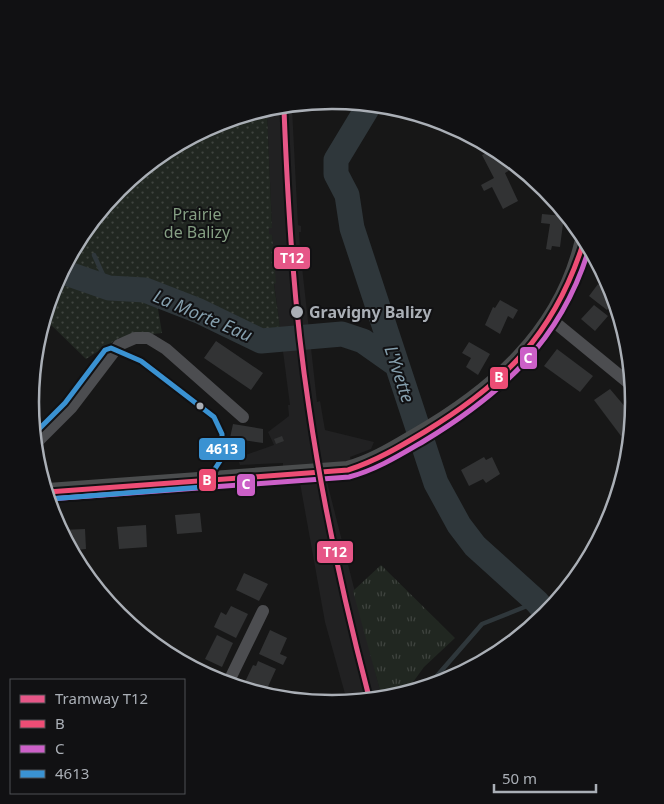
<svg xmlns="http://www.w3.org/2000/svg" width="664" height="804" font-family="'Noto Sans',sans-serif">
	<defs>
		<pattern id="grass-tufts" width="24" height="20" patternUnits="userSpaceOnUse" patternTransform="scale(1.25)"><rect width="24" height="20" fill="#212721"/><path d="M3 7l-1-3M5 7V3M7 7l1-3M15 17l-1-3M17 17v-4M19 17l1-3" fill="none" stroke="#3f443f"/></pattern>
		<pattern id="park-dots" width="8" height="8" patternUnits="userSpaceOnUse" patternTransform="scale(1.25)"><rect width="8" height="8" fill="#212721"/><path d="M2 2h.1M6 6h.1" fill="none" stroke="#3f443f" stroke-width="1.8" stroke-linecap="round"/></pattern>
	</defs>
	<rect width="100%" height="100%" fill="#171717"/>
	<path fill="#212122" d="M292,108L298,225L301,226V232H299L300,249L317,402L320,401L325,430L374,442L371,449L350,457L351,461L283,467V463L240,465L237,458L274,445L268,432L289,416L288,405H290L274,283L272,235H269V228H272L267,113Z
		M327,482L381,694L347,701L325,622L300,483Z"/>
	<path fill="url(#grass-tufts)" d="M381,565L455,638L424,667L408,689L381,694L353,591Z"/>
	<path fill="url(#park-dots)" d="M267,113L272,228H269V234L272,235L276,283L274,284L281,335L265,336L187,298L154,285L162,333L119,338L86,359L46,320L53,286L119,188L217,123Z"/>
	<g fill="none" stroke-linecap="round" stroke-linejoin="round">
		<path stroke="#2f373b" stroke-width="4.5" d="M94,255L109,288
			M429,685L482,624L537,602"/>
		<path stroke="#2f373b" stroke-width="25" d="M368,107L336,160V174L347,195L352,228L436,483L459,525L475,546L537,602L547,614
			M63,272L109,288L145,290L199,311L261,341L342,334L363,341L397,365"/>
	</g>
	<path fill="#323334" d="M490,151L506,162L510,170L505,173L518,201L503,209L492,187L484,191L481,185L494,178L482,155Z
		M542,214L564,216L560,247L552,246L551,250L546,249L550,224L541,223Z
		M598,284L613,295L614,300L607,310L589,296Z
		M500,300L518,310L513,319L508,316L500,334L485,325L493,307L495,308Z
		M594,305L608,316L595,331L581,319Z
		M216,341L263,373L251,390L204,358Z
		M469,342L490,354L478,375L466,367L471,358L462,353Z
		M557,349L593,376L580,392L544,366Z
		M610,389L632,415L628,431L621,436L594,400Z
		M233,424L263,429V443L230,438Z
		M282,436L284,441L276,444L274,439Z
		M484,457L486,460L492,457L500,474L486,483L483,479L469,486L461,470Z
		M200,513L202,532L177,534L175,515Z
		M146,525L147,547L119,549L117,527Z
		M85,529L86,549L75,550L62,530Z
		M244,573L268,584L259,601L236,590Z
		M231,606L248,614L236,638L214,627L221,612L226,615Z
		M270,630L287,638L280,654L287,657L283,665L259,654Z
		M217,635L233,643L222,667L205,659Z
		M258,661L276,669L266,691L244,684L253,665L256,666Z
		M199,663L219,673L215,680L196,668Z"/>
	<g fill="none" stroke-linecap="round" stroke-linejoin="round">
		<path stroke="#4c4d50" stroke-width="12" d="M552,320L630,384
			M38,441L71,408L119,345L135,338H148L166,349L243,417
			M228,683L263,611"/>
		<path stroke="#4a4c4d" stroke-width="18" d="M48,492L348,470C373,463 394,450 416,437C493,393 561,334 583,244"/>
		<defs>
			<path id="bus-1" d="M48,492L348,470C376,461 401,446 426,431C505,383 554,334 583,244"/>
			<path id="bus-2" d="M49,499L349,477C376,470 400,455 424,441C502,394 560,341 588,252"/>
			<path id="bus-3" d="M36,432L65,403L105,350L111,348L141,361L214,417L222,434V458L203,487L49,499"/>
		</defs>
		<use href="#bus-1" stroke="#111113" stroke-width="9"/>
		<use href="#bus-2" stroke="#111113" stroke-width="9"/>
		<use href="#bus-3" stroke="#111113" stroke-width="9"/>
		<use href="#bus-1" stroke="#ed4d75" stroke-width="5"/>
		<use href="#bus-2" stroke="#cc60c8" stroke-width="5"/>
		<use href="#bus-3" stroke="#3a92d2" stroke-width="5"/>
		<defs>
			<path id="tram-1" d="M284,110C288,210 294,309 309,408C323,505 344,601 369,697"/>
		</defs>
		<use href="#tram-1" stroke="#111113" stroke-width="9"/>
		<use href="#tram-1" stroke="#e65687" stroke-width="5"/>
	</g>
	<g fill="#aaafb6" stroke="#111113" stroke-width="2">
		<circle cx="297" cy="312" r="7"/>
		<circle cx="200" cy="406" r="4.5"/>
	</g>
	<g text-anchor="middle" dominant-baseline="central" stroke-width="4" stroke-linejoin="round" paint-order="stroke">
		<g font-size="16" fill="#859f83" stroke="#111113">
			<text x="197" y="214">Prairie<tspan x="197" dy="18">de Balizy</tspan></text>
		</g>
		<g font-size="16" font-weight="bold" fill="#aaafb6" stroke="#111113" text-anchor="start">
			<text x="309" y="312">Gravigny Balizy</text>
		</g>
		<g font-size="18" font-style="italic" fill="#859fad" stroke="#111113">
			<text transform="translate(203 315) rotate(23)">La Morte Eau</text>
			<text transform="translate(400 374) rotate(72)">L'Yvette</text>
		</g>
	</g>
	<path d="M0 0H664V804H0ZM39 402a293 293 0 1 1 586 0a293 293 0 1 1-586 0Z" fill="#111113" fill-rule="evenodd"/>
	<path fill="none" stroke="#aaafb6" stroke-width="2.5" d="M39 402a293 293 0 1 1 586 0a293 293 0 1 1-586 0Z"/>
	<g stroke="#111113" stroke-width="2">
		<rect x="273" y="246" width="38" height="24" rx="5" fill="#e65687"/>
		<rect x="519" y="346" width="19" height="24" rx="5" fill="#cc60c8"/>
		<rect x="489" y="366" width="20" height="24" rx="5" fill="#ed4d75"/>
		<rect x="198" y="437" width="48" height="24" rx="5" fill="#3a92d2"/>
		<rect x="198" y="468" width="19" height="24" rx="5" fill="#ed4d75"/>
		<rect x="236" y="473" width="20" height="24" rx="5" fill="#cc60c8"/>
		<rect x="316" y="540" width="38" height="24" rx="5" fill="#e65687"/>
	</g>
	<g font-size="14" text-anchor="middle" font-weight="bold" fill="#fff">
		<text x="292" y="263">T12</text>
		<text x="528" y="363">C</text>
		<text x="499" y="382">B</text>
		<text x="222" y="454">4613</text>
		<text x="207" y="485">B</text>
		<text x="246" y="489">C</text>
		<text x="335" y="557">T12</text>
	</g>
	<rect x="10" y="679" width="175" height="115" fill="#111113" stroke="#4e5054"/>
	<rect x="20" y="695" width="25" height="8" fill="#e65687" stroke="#4e5054"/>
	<text x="55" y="704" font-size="15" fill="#aaafb6">Tramway T12</text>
	<rect x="20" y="720" width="25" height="8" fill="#ed4d75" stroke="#4e5054"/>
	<text x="55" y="729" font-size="15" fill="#aaafb6">B</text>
	<rect x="20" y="745" width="25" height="8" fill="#cc60c8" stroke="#4e5054"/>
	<text x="55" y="754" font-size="15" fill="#aaafb6">C</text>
	<rect x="20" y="770" width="25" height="8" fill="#3a92d2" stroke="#4e5054"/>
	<text x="55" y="779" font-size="15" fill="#aaafb6">4613</text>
	<path d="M494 784v8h102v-8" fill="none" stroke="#aaafb6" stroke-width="2.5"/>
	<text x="502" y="784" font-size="15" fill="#aaafb6" stroke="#111113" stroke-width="4" paint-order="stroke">50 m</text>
</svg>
